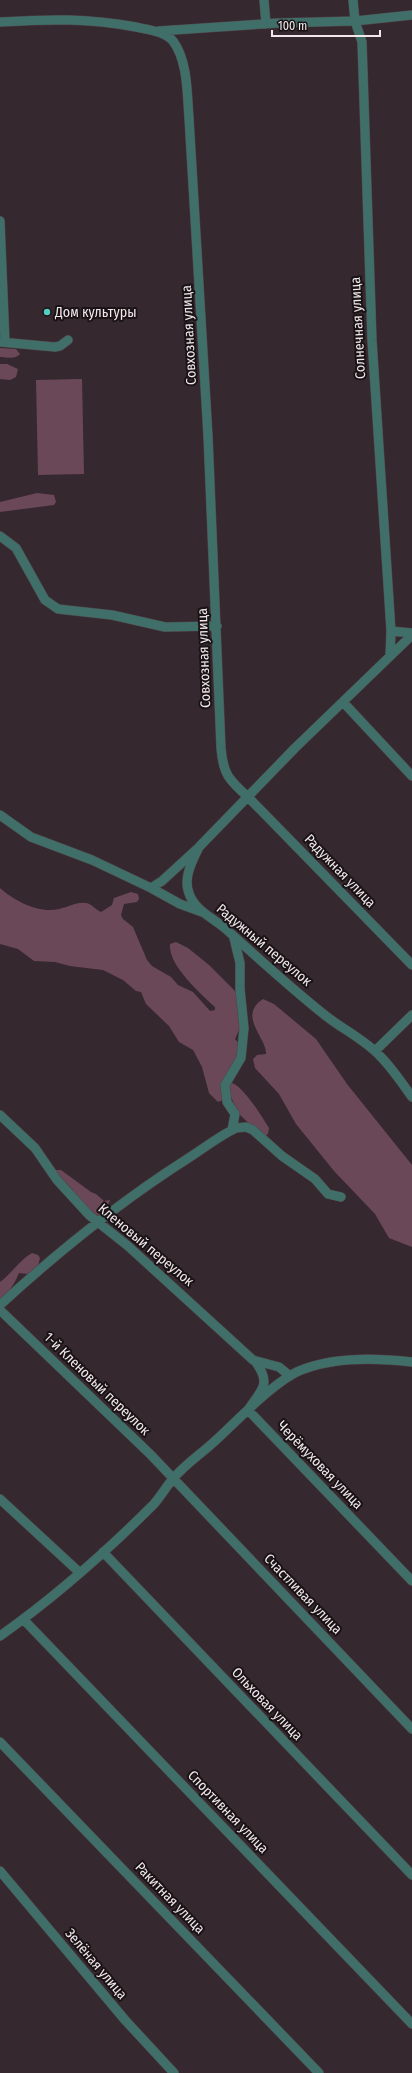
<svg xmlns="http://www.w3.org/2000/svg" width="412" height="2073" font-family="'Fira Sans Condensed',sans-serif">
	<rect width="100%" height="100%" fill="#35282e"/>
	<path fill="#6b4858" d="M0,348L16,349L20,354C15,360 7,357 0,357Z
		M0,364H7L18,369L16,377L10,380L0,379Z
		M82,379L84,474L38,475L36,380Z
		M37,493L54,495L56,502L54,505L0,512V502Z
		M0,888C14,901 40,914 59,909C69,907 75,902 86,903C92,904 96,910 101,912L112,905L114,898L131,892L138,894L139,899L137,902L124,904L121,915L123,919L133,927L147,960L152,966L171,977L178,985L193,992L210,1011L215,1010V1007C200,993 168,965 170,944L176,942L188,948L209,965L236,992L240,1028L235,1039L240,1045L239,1049L223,1100L218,1102L209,1093L202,1067L193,1050L179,1042L169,1026L146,1004L141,992L136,991L123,980L103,970L70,966L55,962L34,961L18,949L0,944Z
		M263,999L274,1004L316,1039L347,1084L412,1165V1247L389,1238L375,1214L334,1171L296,1124L279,1094L255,1068L253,1059L257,1055L266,1054C267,1038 237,1016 263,999Z
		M232,1083C244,1087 262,1117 269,1128L268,1134L265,1136L261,1135L239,1114L228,1091L230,1084Z
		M56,1170H61L91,1192L96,1194L104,1201L110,1200L106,1210L99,1216C84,1210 78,1195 68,1185C64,1181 59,1178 56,1174Z
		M32,1253L38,1255L40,1258L38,1266L27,1274L19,1273C15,1283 9,1293 0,1299V1282C11,1274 21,1259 32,1253Z"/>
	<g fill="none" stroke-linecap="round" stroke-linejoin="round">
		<defs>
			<path id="street" d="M264,0L266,24
				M353,0L355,21L362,42L372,340L391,631L390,656
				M0,22C50,19 87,18 136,27C149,30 164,31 173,41C188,61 187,94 189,118L208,436L221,748C223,774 229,780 248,797L412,965
				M159,31L278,23L355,21L412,15
				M0,221L5,342
				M0,342L55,347L60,346L68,340
				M0,536L16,548L45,600L58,609L112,615L165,627L217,626
				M391,631L412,633
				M412,635L295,748L199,847C192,862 182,879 190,896C197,912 215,919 227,930C260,960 292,989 326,1016C344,1030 365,1040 380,1056C392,1068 402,1083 412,1097
				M343,702L412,776
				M0,815L31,837L92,860L151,888L162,881L197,849
				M151,888L180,904L202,912
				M375,1051L412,1015
				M0,1115L35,1148L57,1180L89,1215L128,1246L253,1360L279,1367L290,1376
				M232,1130L235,1114L227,1102L225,1085L241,1058L244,1028L240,989V963L234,938
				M0,1305C60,1250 118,1203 187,1159C203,1149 219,1136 236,1128L246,1127L253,1130L282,1156L315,1179L328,1194L341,1197
				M0,1310L150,1454L412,1729
				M255,1361C272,1384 262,1389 248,1410L412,1581
				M0,1499L79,1572
				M103,1552L412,1875
				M23,1619L412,2024
				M0,1636C55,1597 107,1551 154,1504C161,1496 166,1487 172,1480C184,1465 201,1454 215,1441C237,1421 277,1378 304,1369C336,1357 378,1358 412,1362
				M0,1742L319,2073
				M0,1871L125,2020L174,2073"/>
		</defs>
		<use href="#street" stroke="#4f4349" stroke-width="10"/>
		<use href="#street" stroke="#406e68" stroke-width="9"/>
	</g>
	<circle fill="#58cec0" stroke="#191315" stroke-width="1.5" cx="47" cy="312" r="4"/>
	<g text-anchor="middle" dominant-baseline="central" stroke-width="4" stroke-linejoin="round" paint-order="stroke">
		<g font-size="14" fill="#f2e8ec" stroke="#191315" text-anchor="start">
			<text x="55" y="312">Дом культуры</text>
		</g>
		<g font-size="14" fill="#f2e8ec" stroke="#191315">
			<text transform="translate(358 328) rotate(-93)">Солнечная улица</text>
			<text transform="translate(189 335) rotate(-93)">Совхозная улица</text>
			<text transform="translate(204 658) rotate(-92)">Совхозная улица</text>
			<text transform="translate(340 871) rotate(46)">Радужная улица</text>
			<text transform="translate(264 945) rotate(40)">Радужный переулок</text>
			<text transform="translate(146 1245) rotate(40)">Кленовый переулок</text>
			<text transform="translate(97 1384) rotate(44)">1-й Кленовый переулок</text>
			<text transform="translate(320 1465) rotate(46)">Черёмуховая улица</text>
			<text transform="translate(303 1594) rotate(46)">Счастливая улица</text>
			<text transform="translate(267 1704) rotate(46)">Ольховая улица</text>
			<text transform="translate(228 1812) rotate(46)">Спортивная улица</text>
			<text transform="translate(170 1898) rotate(46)">Ракитная улица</text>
			<text transform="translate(96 1964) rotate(50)">Зелёная улица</text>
		</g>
	</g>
	<path d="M272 30v6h108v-6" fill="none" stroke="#f2e8ec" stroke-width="2"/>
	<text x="278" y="30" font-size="12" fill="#f2e8ec" stroke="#191315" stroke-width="3" paint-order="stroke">100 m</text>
</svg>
